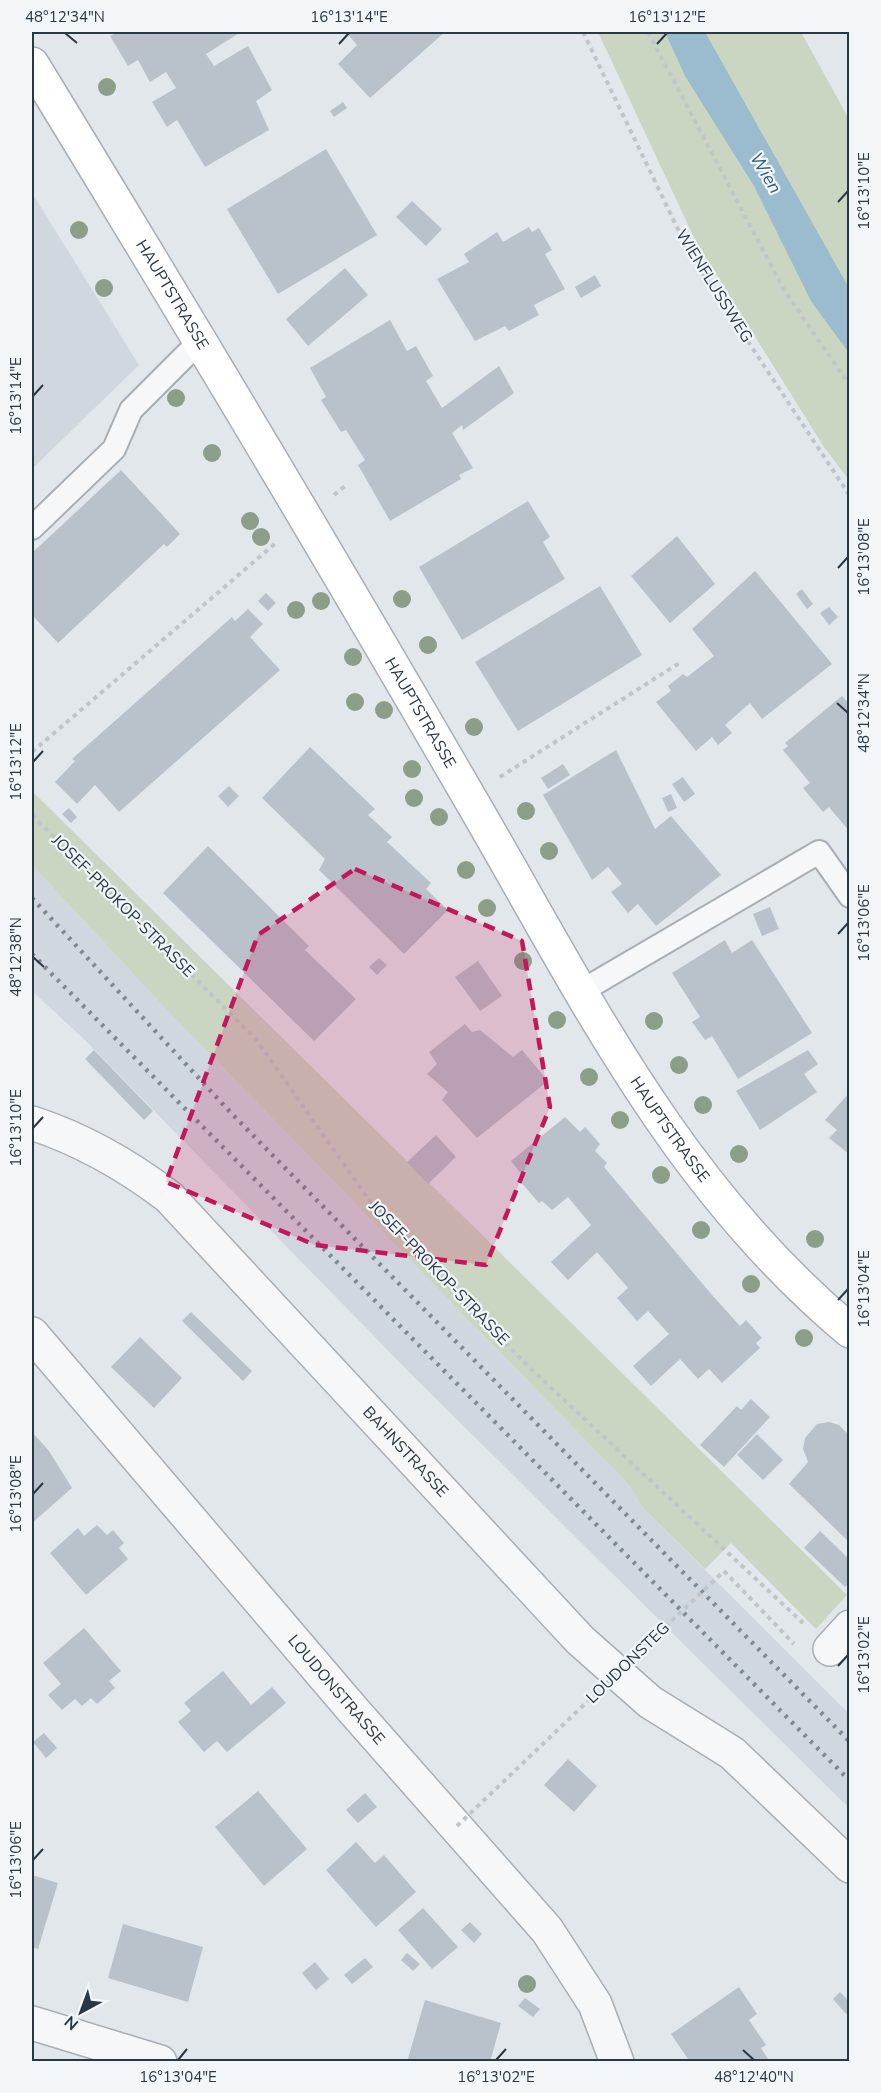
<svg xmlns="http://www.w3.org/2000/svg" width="881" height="2093" font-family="'Nunito Sans',sans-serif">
	<rect width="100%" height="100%" fill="#e2e7ec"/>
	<path fill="#d0d7de" d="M32,193L139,365L32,469Z
		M32,865L163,1006L630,1486L641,1506L849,1714V1808L410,1373L86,1041L32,991Z"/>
	<path fill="#cbd6c2" d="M598,32H801L849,119V480L824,447L696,242Z
		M32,791L847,1595L816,1629L731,1543L705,1569L641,1506L630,1486L163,1006L32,865Z"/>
	<path fill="#9abcce" d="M665,32H705L849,288V353L811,301L754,186L685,76Z"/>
	<path fill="#b9c2ca" d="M118,32H241L206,54L214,66L248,46L272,90L256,101L269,130L205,167L177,120L167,127L152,102L176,88L166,72L150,82L138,60L128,66L110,36Z
		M346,32H445L370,98L338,64L357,45Z
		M343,102L347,108L334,117L330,111Z
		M326,149L377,235L278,294L227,209Z
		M412,201L442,229L426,246L396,217Z
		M529,227L532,232L539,228L552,250L545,254L565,289L534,305L539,315L509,331L505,326L475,341L437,279L469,262L464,254L497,232L503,242Z
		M345,268L368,295L308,346L286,319Z
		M595,275L601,286L581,298L575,287Z
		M390,320L407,351L416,346L433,376L426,381L442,408L499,366L514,393L463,430L462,425L452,433L473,468L459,475L461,479L390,521L358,465L365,460L346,430L341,432L321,400L326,397L310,368Z
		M121,470L180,534L167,547L164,544L58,643L32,615V553Z
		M528,501L550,537L543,542L565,579L462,640L419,567Z
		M677,536L715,584L670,623L631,576Z
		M755,571L832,664L762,719L750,703L725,725L732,733L718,745L712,737L696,751L656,702L671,691L668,686L683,674L687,677L714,656L692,629Z
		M600,586L642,655L518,731L475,662Z
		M802,589L813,604L807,609L796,594Z
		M266,593L276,603L268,611L258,601Z
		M829,607L838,617L829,625L820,613Z
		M248,609L263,624L250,637L280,670L119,812L95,785L77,804L55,782L75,761L72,759L232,617L235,621Z
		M842,696L850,705V832L829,807L823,812L803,788L810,783L783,750L788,746L785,743Z
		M310,747L375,809L368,815L392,837L387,842L431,883L426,889L448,910L404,954L319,870L325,859L262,798Z
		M616,750L655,829L671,816L721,875L656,926L638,904L628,913L611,892L622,884L608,867L592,880L543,795Z
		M563,764L570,775L548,789L541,778Z
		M683,777L695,794L684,802L672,784Z
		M229,786L239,796L228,807L218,796Z
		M671,794L677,808L668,812L662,798Z
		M69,808L77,817L71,823L62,814Z
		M208,846L309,946L305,950L356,999L314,1041L163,893Z
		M770,907L779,929L762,936L753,914Z
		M725,940L732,953L752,940L812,1033L738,1079L712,1036L705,1040L692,1022L700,1017L672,973Z
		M379,958L387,965L377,975L369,967Z
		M478,961L502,996L480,1011L455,977Z
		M465,1024L472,1032L480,1030L513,1057L522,1050L548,1081L477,1138L442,1100L448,1092L427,1074L437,1064L429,1052Z
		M94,1050L153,1111L144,1120L85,1059Z
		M808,1050L818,1064L804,1074L817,1092L760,1130L736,1091Z
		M850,1092V1155L829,1138L837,1130L825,1120Z
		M565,1117L580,1132L585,1127L600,1144L595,1151L607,1163L604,1167L712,1295L740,1326L746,1320L762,1338L756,1343L760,1348L722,1383L709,1369L698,1379L680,1359L651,1386L633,1366L669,1334L648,1311L637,1321L617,1298L628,1288L597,1252L568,1280L551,1262L591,1225L568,1197L552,1210L542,1201L539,1203L519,1180L522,1175L511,1161Z
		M436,1135L456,1157L428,1184L407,1162Z
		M191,1312L252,1371L243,1381L182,1321Z
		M140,1337L182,1378L154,1408L111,1367Z
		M751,1399L770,1417L724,1467L700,1445L737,1406L741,1410Z
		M829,1422L839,1425L850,1436V1543L789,1484L808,1462L803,1449L805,1438L817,1424Z
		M33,1433L49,1451L72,1488L32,1523Z
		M757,1434L783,1460L763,1480L737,1455Z
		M97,1525L107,1535L113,1530L124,1543L119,1548L128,1559L86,1595L50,1553L78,1528L84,1536Z
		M820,1531L850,1560V1582L845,1587L804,1548Z
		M84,1628L121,1671L109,1681L115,1688L97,1704L91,1698L82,1706L75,1699L62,1710L48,1695L61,1684L43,1663Z
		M223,1671L251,1705L272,1687L286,1703L227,1752L217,1741L204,1752L178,1722L191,1711L184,1703Z
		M44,1733L57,1748L46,1758L33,1742Z
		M568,1759L597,1786L574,1812L544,1785Z
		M258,1791L307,1849L264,1886L215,1827Z
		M365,1793L377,1807L358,1823L346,1810Z
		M356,1842L375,1863L384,1855L416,1892L376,1927L326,1870Z
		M32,1875L58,1883L38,1949L32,1947Z
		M423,1908L458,1947L432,1969L398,1930Z
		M470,1922L482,1934L474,1943L461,1930Z
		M123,1924L203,1947L188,2002L108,1978Z
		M407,1953L420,1964L413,1971L401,1960Z
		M365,1958L373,1967L352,1984L344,1975Z
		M315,1962L329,1979L316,1990L302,1973Z
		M739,1987L757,2014L749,2020L766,2045L761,2048L770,2062H690L671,2034Z
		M840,1992L850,2002V2011L846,2014L833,1999Z
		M525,1998L540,2009L533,2017L518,2006Z
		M425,2000L501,2023L490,2062H407Z"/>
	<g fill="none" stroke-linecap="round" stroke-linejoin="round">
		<defs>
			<path id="lane" d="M32,528L114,449L131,410L200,341
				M580,992L819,852L850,896"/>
			<g id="street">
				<path id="s1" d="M32,1123C81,1139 127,1165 169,1197L580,1640L650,1702L732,1753L850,1866"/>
				<path id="s2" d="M32,1334L353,1710L547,1930L595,2004L617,2062"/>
				<path d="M830,1649L850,1627"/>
				<path d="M32,2023L160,2062"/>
			</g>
			<g id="secondary">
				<path id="s3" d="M32,64C180,306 326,550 468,795C582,990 673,1183 850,1331"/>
			</g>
		</defs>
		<use href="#lane" stroke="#a6afb7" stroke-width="26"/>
		<use href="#street" stroke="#a6afb7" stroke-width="36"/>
		<use href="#secondary" stroke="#a6afb7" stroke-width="36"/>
		<path stroke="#c0c5ca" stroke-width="4" stroke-dasharray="4.5 4.5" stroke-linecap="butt" d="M583,32L689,252L850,496
			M648,32L784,290L850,386
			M334,495L345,486
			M32,752L277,542
			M500,777L681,662
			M32,815L256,1039L378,1213L530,1368L803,1623
			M724,1571L794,1644"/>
		<use href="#lane" stroke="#f5f7f9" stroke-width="22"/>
		<use href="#street" stroke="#f5f7f9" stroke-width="33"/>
		<use href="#secondary" stroke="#fff" stroke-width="33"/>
		<path stroke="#7a8a97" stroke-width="4.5" stroke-dasharray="3 6" stroke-linecap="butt" d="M32,898L232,1114L850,1742
			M32,954L850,1781"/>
		<path stroke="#c0c5ca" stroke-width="4" stroke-dasharray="4.5 4.5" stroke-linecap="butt" d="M457,1826L724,1571"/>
	</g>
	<g fill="#8c9e87">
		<circle cx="107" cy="87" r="9"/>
		<circle cx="79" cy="230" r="9"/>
		<circle cx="104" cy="288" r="9"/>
		<circle cx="176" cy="398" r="9"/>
		<circle cx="212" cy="453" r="9"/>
		<circle cx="250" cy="521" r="9"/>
		<circle cx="261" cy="537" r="9"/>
		<circle cx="402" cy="599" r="9"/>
		<circle cx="321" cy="601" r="9"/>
		<circle cx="296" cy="610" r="9"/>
		<circle cx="428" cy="645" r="9"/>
		<circle cx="353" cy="657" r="9"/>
		<circle cx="355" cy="702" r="9"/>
		<circle cx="384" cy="710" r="9"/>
		<circle cx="474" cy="727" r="9"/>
		<circle cx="412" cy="769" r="9"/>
		<circle cx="414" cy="798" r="9"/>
		<circle cx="526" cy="811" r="9"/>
		<circle cx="439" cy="817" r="9"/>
		<circle cx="549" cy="851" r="9"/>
		<circle cx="466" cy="870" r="9"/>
		<circle cx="487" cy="908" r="9"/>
		<circle cx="523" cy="961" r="9"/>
		<circle cx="557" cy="1020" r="9"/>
		<circle cx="654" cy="1021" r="9"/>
		<circle cx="679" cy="1065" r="9"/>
		<circle cx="589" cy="1077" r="9"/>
		<circle cx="703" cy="1105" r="9"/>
		<circle cx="620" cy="1120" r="9"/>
		<circle cx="739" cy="1154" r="9"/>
		<circle cx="661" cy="1175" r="9"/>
		<circle cx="701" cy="1230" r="9"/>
		<circle cx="815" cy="1239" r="9"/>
		<circle cx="751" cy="1284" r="9"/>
		<circle cx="804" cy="1338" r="9"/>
		<circle cx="527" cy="1984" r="9"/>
	</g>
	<path fill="#c2185b" fill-opacity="0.2" stroke="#c2185b" stroke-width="4.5" stroke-dasharray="12 8" stroke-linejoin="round" d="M355,869L522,941L550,1107L486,1265L315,1245L166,1182L258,935Z"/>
	<path fill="none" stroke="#283845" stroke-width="2" d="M65,33L77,43M339,44L349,33M657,44L667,33M838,202L848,191M33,396L43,385M838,568L848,557M837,703L848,713M33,762L43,751M838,934L848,923M33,957L44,967M33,1128L43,1117M838,1300L848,1289M33,1494L43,1483M838,1666L848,1655M33,1860L43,1849M743,2050L754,2060M178,2060L187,2049M496,2060L506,2049"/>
	<g text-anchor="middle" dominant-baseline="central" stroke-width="4.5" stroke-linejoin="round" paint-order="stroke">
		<g font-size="16" fill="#283845" stroke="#f2f6f9">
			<text transform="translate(714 286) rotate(58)">WIENFLUSSWEG</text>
			<text stroke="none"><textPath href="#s3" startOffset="270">HAUPTSTRASSE</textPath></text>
			<text stroke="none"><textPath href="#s3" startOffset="756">HAUPTSTRASSE</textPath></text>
			<text transform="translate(123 906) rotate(45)">JOSEF-PROKOP-STRASSE</text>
			<text stroke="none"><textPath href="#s3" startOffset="1242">HAUPTSTRASSE</textPath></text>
			<text transform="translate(439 1273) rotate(46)">JOSEF-PROKOP-STRASSE</text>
			<text stroke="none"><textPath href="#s1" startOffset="504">BAHNSTRASSE</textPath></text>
			<text transform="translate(628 1663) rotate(-44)">LOUDONSTEG</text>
			<text stroke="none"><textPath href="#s2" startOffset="468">LOUDONSTRASSE</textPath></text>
		</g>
		<g font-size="18" font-style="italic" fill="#2e5f7d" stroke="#f2f6f9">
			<text transform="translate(766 173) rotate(59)">Wien</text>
		</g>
	</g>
	<rect width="881" height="2093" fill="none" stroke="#f2f6f9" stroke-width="66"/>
	<g transform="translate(81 2012) rotate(221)" stroke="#f2f6f9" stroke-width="4.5" paint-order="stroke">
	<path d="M0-4.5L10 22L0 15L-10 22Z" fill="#283845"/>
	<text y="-9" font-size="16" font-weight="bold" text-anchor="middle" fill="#283845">N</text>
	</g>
	<rect x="33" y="33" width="815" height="2027" fill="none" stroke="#283845" stroke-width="2"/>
	<g font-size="15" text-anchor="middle" fill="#283845">
		<text x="65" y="22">48°12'34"N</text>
		<text x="349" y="22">16°13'14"E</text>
		<text x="667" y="22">16°13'12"E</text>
		<text transform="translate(864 191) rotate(-90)" y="5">16°13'10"E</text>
		<text transform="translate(16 396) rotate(-90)" y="5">16°13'14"E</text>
		<text transform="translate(864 557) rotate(-90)" y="5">16°13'08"E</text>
		<text transform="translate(864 713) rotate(-90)" y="5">48°12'34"N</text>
		<text transform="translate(16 762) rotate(-90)" y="5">16°13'12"E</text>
		<text transform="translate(864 923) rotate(-90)" y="5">16°13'06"E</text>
		<text transform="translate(16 957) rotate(-90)" y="5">48°12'38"N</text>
		<text transform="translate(16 1128) rotate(-90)" y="5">16°13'10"E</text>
		<text transform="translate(864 1289) rotate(-90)" y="5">16°13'04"E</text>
		<text transform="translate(16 1494) rotate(-90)" y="5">16°13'08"E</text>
		<text transform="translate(864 1655) rotate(-90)" y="5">16°13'02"E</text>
		<text transform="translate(16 1860) rotate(-90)" y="5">16°13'06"E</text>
		<text x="178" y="2082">16°13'04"E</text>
		<text x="496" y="2082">16°13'02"E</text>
		<text x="754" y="2082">48°12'40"N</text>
	</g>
</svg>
